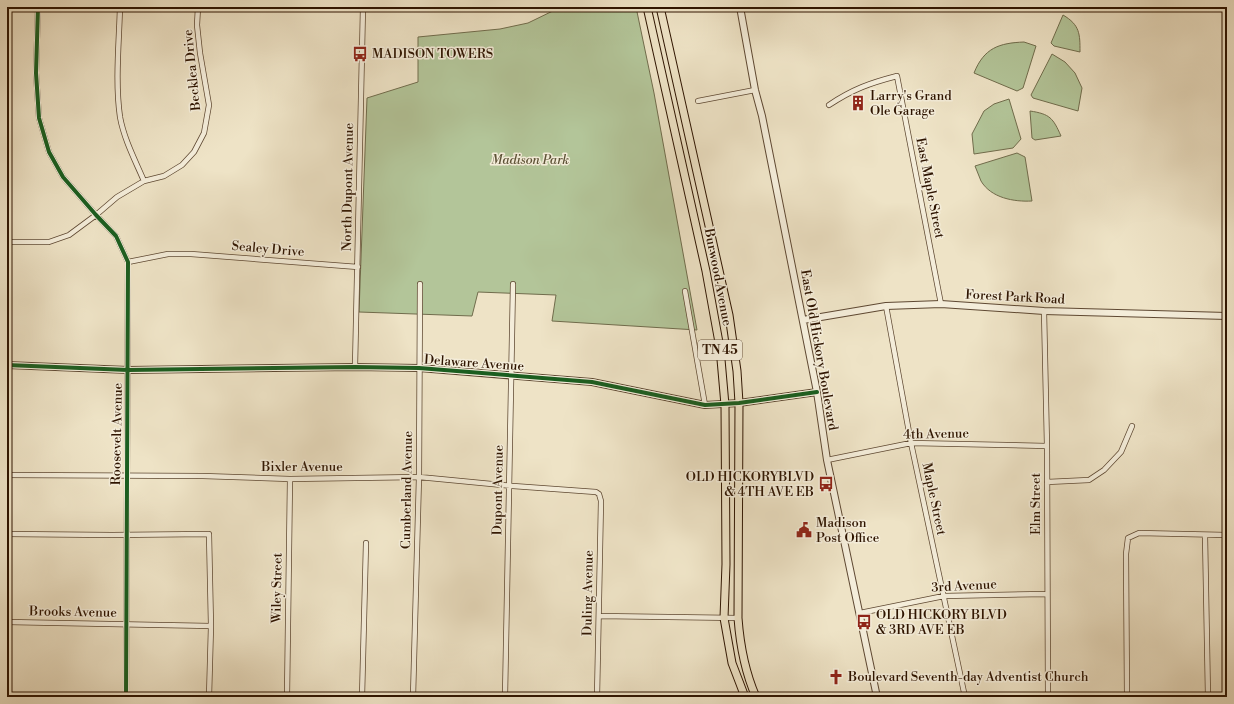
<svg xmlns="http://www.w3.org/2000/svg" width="1234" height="704" font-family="'Libre Bodoni',serif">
	<rect width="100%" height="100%" fill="#eee3c6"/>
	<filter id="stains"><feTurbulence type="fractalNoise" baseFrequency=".005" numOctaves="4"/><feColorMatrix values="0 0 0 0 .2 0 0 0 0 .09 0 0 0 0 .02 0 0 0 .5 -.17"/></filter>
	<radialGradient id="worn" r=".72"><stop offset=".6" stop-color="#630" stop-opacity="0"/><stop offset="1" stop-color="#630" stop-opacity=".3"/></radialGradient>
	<path fill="#b3c599" stroke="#706c4c" d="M561,7H636L654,93L697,330L552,321L556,295L478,292L472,316L359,312L367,98L418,82V37L500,29L528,23Z
		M1063,15C1080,25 1080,34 1080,52L1054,46L1051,43Z
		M1024,42L1036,46L1023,88L1017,91L974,73C984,48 999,43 1024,42Z
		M1052,54L1065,62L1075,73L1082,88L1078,111L1033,98L1031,95Z
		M1009,99L1021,139L1013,148L974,154L972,134L984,111L994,104Z
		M1030,111C1050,114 1053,118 1061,136L1035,140L1032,138Z
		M1017,153L1025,157L1032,201C1014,202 991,198 981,181C979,176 977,171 975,166Z"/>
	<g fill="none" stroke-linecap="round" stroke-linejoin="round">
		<defs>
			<path id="minor" d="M38,7L36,73L39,118L49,152L63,177L96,215L116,236L128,262L126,697
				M120,7C119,43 115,82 120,117C124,139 135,160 144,181
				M698,101L755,90
				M829,105C853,89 870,83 897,76L941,304
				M7,242H49L69,235L96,215L117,197L144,181L164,176L182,165L194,152L204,133L209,105L200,53L197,25L198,7
				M128,262L168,254H191L358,267
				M685,291L705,405
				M886,306L911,443L965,697
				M1044,311L1047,446L1048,697
				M355,367L363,7
				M827,460L911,443L1047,446
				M7,475L203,476L290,479L419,477L513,486L596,492L599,494L601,501L597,697
				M1047,482L1089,480L1104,470L1121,452L1132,426
				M7,534L112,535L209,534L211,626L209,697
				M1205,535L1208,697
				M860,613L944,596L1047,594
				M599,616L738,618
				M7,622L211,626
				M287,697L290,479
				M362,697L366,543
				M413,697L419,477L420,284
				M505,697L513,284
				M1127,697L1126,554L1128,538L1139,533L1227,535"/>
			<path id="tertiary" d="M740,7L755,90L762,116L817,392L827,460L877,697
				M803,320L886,306L941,304L1044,311L1227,316
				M7,365L128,370L355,367L419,368L592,382L705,405L739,403L817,392"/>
			<path id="primary" d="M647,7L706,271L720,348L725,405L726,564L724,618L732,663L745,697
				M660,7L729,315L737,371L739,403L738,618C740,645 745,672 756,697"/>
		</defs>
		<use href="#minor" stroke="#5e4832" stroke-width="6"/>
		<use href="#tertiary" stroke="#5e4832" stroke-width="8"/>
		<use href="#primary" stroke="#2e1400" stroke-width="9"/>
		<use href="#minor" stroke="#f4edda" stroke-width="4.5"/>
		<use href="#tertiary" stroke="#f4edda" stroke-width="6"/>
		<use href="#primary" stroke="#eee3c6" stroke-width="7"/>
		<defs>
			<path id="cycleway" d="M38,7L36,73L39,118L49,152L63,177L96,215L116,236L128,262L126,697
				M7,365L128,370L355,367L419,368L592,382L705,405L739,403L817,392"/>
		</defs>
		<use href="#cycleway" stroke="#f4edda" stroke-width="6"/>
		<use href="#cycleway" stroke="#1b5e20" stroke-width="4"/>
	</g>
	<defs>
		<symbol id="bus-bare" viewBox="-9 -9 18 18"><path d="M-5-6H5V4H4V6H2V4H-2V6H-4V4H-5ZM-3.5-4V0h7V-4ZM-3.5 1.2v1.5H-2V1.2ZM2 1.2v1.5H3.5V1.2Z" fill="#8f2418" stroke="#f4edda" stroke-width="2.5" paint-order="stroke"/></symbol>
		<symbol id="building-bare" viewBox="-9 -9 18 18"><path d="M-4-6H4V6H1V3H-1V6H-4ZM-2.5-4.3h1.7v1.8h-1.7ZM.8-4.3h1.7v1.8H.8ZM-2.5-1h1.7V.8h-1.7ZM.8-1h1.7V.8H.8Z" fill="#8f2418" stroke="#f4edda" stroke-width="2.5" paint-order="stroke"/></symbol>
		<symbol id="civic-bare" viewBox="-9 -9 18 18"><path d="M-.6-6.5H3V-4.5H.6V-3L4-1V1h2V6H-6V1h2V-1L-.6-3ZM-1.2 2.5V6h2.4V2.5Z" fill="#8f2418" stroke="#f4edda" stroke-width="2.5" paint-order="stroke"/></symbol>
		<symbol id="church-bare" viewBox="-9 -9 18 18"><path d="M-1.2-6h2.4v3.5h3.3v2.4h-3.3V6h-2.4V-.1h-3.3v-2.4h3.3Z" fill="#8f2418" stroke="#f4edda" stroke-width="2.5" paint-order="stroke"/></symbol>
	</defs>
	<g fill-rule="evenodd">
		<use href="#bus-bare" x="349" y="43" width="22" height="22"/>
		<use href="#building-bare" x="847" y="92" width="22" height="22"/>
		<use href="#bus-bare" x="815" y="473" width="22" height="22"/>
		<use href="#civic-bare" x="793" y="519" width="22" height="22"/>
		<use href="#bus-bare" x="853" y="611" width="22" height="22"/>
		<use href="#church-bare" x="825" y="666" width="22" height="22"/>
	</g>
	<g text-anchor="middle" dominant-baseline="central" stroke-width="3" stroke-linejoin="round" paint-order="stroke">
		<rect fill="#f4edda" stroke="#695541" stroke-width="1" x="698" y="340" width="44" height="20" rx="3"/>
		<g font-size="12" font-weight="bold" fill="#2e1400">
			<text x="720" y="350">TN 45</text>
		</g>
		<g font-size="13" fill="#2e1400" stroke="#f4edda" text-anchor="start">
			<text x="372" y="54">MADISON TOWERS</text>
			<text x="870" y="96">Larry's Grand<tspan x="870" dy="15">Ole Garage</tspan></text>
			<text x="814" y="477" text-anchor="end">OLD HICKORYBLVD<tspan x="814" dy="15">&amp; 4TH AVE EB</tspan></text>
			<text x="816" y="523">Madison<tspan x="816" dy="15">Post Office</tspan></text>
			<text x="876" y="615">OLD HICKORY BLVD<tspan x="876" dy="15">&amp; 3RD AVE EB</tspan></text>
			<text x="848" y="677">Boulevard Seventh-day Adventist Church</text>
		</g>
		<g font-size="13" fill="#2e1400" stroke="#f4edda">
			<text transform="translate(192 70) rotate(-96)">Becklea Drive</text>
			<text transform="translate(348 187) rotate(-89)">North Dupont Avenue</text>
			<text transform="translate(930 188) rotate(79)">East Maple Street</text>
			<text transform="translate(268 249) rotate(5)">Sealey Drive</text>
			<text transform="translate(718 277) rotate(79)">Burwood Avenue</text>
			<text transform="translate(1015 297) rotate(3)">Forest Park Road</text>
			<text transform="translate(819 350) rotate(80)">East Old Hickory Boulevard</text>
			<text transform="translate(474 363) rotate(4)">Delaware Avenue</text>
			<text transform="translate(117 434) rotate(-89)">Roosevelt Avenue</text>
			<text transform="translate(936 434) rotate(-1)">4th Avenue</text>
			<text x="302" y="467">Bixler Avenue</text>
			<text transform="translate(407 490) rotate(-89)">Cumberland Avenue</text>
			<text transform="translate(498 490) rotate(-89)">Dupont Avenue</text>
			<text transform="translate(934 499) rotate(78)">Maple Street</text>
			<text transform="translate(1036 504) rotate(-90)">Elm Street</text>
			<text transform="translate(964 586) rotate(-3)">3rd Avenue</text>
			<text transform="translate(277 588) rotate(-89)">Wiley Street</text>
			<text transform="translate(588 593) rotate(-89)">Duling Avenue</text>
			<text transform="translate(73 612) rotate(1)">Brooks Avenue</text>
		</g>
		<g font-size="13" font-style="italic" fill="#5d5236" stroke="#f4edda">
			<text x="530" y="160">Madison Park</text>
		</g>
	</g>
	<rect width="1234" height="704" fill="none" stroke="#eee3c6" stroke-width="24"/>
	<rect x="8" y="8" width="1218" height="688" fill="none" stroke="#2e1400" stroke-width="2"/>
	<rect x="12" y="12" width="1210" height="680" fill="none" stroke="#2e1400"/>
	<rect width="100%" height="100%" filter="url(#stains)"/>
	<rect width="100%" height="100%" fill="url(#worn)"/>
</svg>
